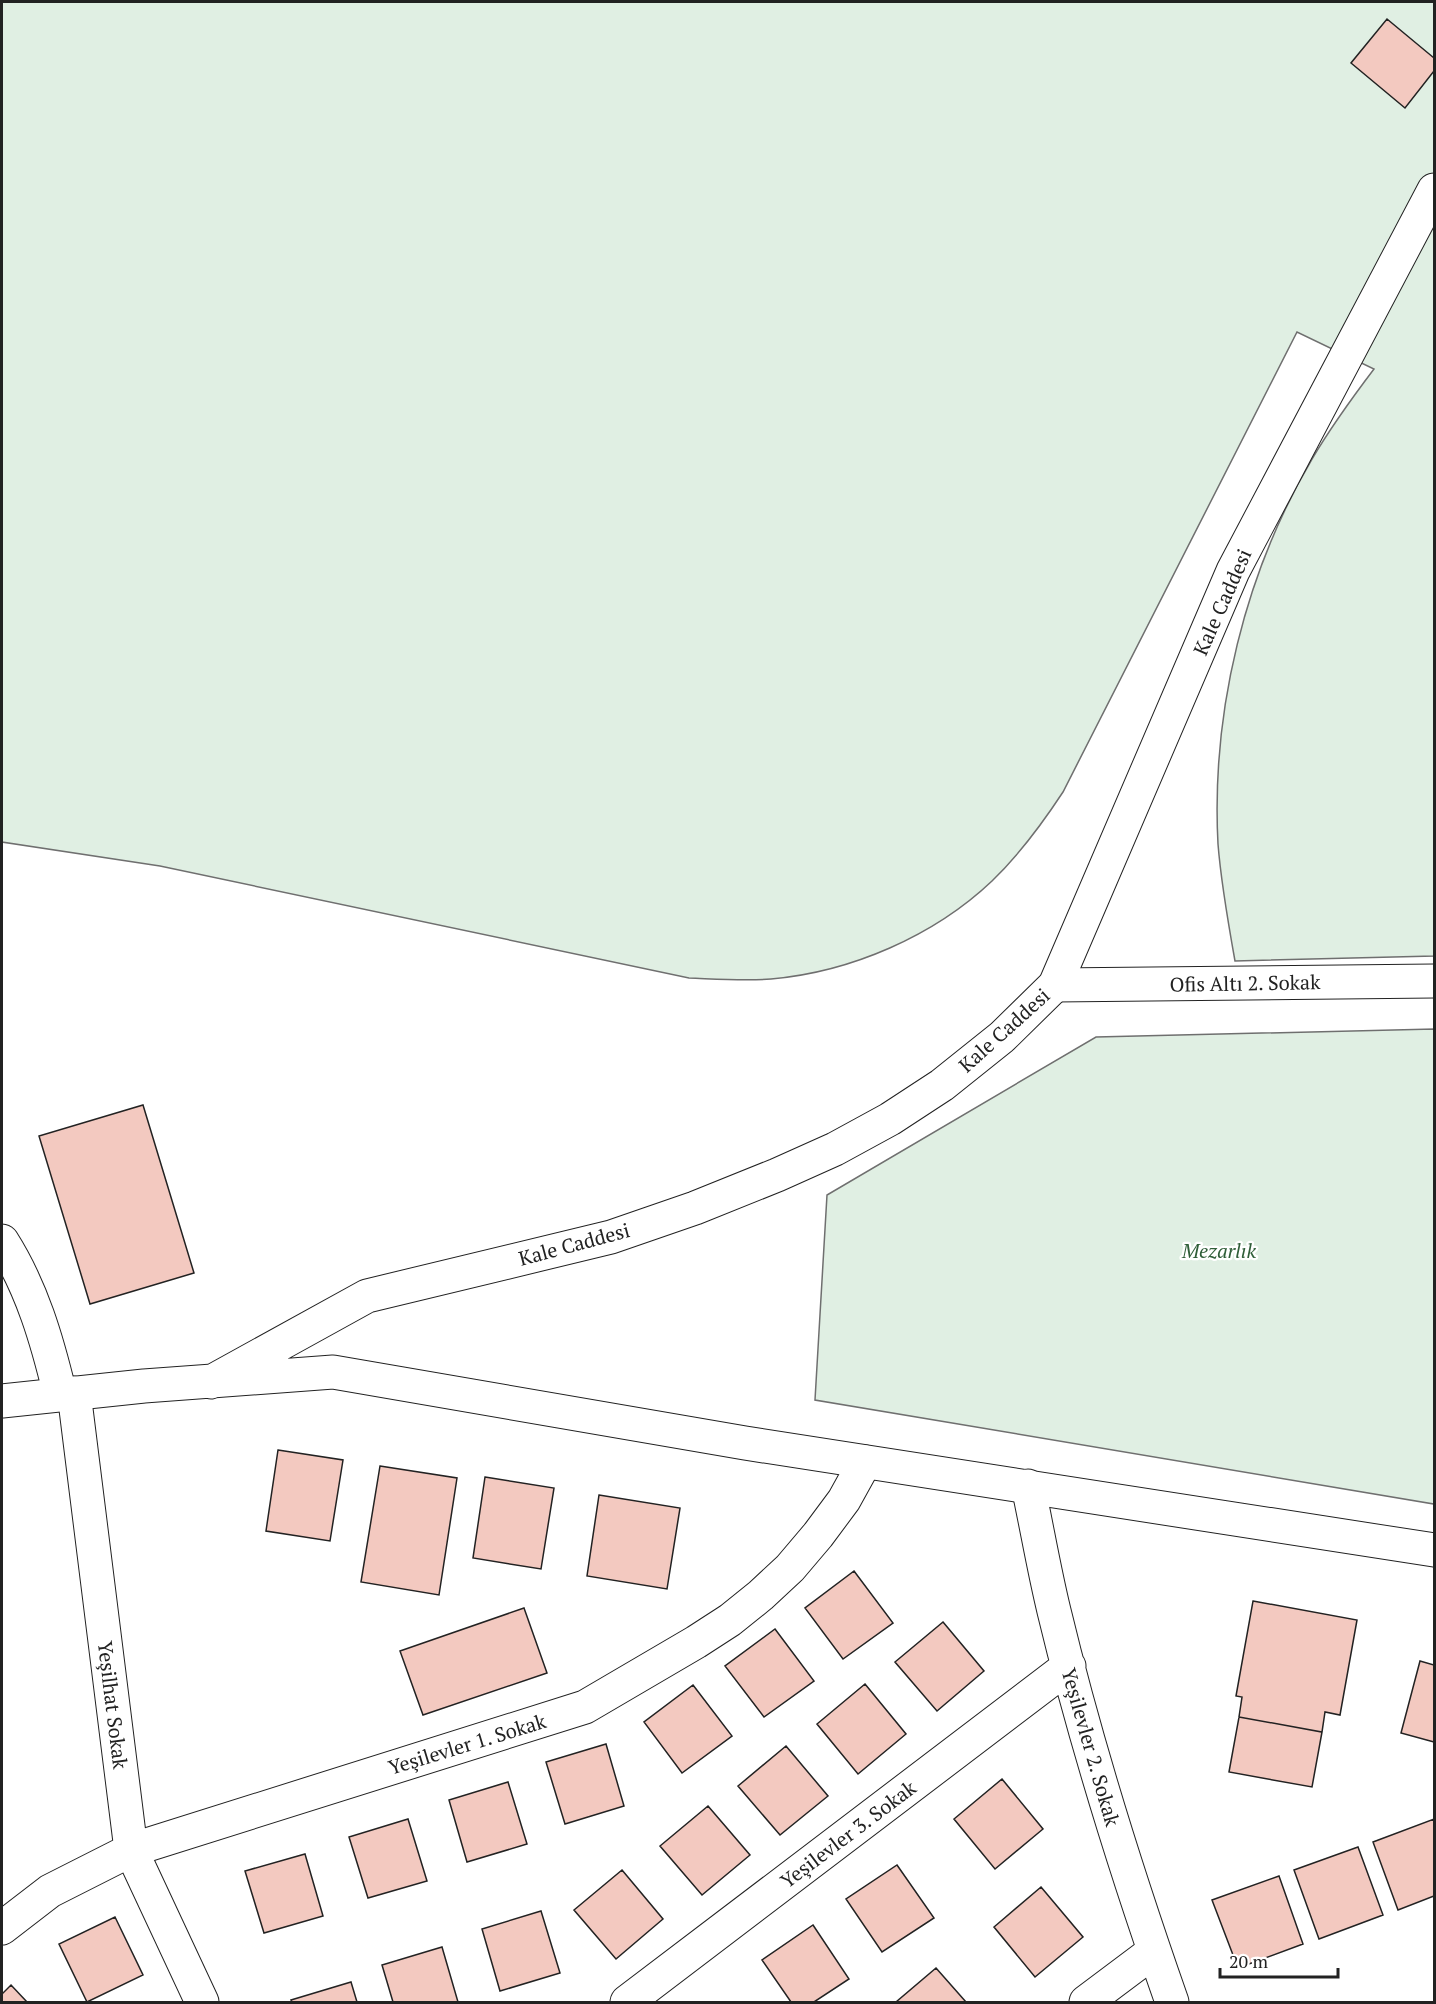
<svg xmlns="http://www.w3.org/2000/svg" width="1436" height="2004" font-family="'PT Serif',serif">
	<rect width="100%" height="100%" fill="#fff"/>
	<path fill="#e0efe3" stroke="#6f6f6f" stroke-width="1.5" d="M2,2H1434V956L1235,961C1228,922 1221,883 1218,844C1211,711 1245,573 1312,459C1331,427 1352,398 1374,369L1297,332L1063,792C1042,824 1020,854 992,881C934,936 851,972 771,979C744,981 716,979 689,978L160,866L2,842Z
		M1434,1029V1504L815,1400L827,1195L1096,1037Z"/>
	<path fill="#f3c9c0" stroke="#222" stroke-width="1.5" d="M1387,19L1434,58V71L1405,108L1351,63Z
		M143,1105L194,1273L90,1304L39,1136Z
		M278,1450L343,1460L330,1541L266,1531Z
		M380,1466L457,1478L439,1595L361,1582Z
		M485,1477L554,1488L541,1569L473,1558Z
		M599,1495L680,1508L667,1589L587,1576Z
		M854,1571L893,1623L843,1659L805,1608Z
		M1253,1601L1357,1620L1340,1715L1325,1712L1322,1732L1239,1717L1242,1697L1236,1696Z
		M524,1608L547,1673L423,1715L400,1651Z
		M943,1622L984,1671L937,1711L895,1662Z
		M775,1629L814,1681L764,1717L725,1666Z
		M1420,1661L1434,1665V1742L1401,1733Z
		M865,1684L906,1734L858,1774L817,1724Z
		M693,1685L732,1736L682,1773L644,1722Z
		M1239,1717L1322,1732L1312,1787L1229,1772Z
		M606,1744L624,1806L565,1824L546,1762Z
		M786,1746L828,1796L780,1835L738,1786Z
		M1002,1779L1043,1829L995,1869L954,1819Z
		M508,1782L527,1844L467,1862L449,1800Z
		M708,1806L750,1855L702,1895L660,1846Z
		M408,1819L427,1881L368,1898L349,1837Z
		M1434,1819V1896L1398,1910L1373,1842Z
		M1358,1847L1383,1915L1319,1939L1294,1870Z
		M305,1854L323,1916L264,1933L245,1871Z
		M897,1865L934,1918L882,1952L846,1899Z
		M622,1870L663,1919L616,1959L574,1910Z
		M1279,1876L1303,1944L1238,1968L1212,1900Z
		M1041,1887L1083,1937L1035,1977L994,1927Z
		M541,1911L560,1973L500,1991L482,1929Z
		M115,1917L143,1975L87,2002L59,1944Z
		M813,1925L849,1979L814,2002H791L762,1960Z
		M442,1947L458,2002H393L382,1965Z
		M936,1968L966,2002H896Z
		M351,1982L357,2002H292L291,2000Z
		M11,1985L27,2002H2V1994Z"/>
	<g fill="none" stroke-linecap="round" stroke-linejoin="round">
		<defs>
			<path id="street" d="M1055,985L1434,981
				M2,1241C32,1288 47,1340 60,1394
				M74,1393L131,1850L202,2002
				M1028,1486C1037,1528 1044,1570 1054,1611C1086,1744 1127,1874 1172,2002
				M2,1928L50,1891L131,1850L585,1707L696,1642L730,1620L761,1595L790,1568L818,1535L844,1500L865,1462
				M627,2002L1069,1666
				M1086,2002L1154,1951"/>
			<path id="secondary" d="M211,1382L367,1296L611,1237L695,1208L777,1175L835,1149L890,1119L942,1085L1002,1037L1055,985L1233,571L1434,190
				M2,1401L144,1386L333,1372L745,1443L1434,1550"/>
		</defs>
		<use href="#street" stroke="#222" stroke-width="35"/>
		<use href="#secondary" stroke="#222" stroke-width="35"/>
		<use href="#street" stroke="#fff" stroke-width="33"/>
		<use href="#secondary" stroke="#fff" stroke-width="33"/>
	</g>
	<g text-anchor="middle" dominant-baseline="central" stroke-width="4.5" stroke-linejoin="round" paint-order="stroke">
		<g font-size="20" fill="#222" stroke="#fff">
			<text transform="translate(1222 602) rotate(-66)">Kale Caddesi</text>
			<text transform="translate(1245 983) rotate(-1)">Ofis Altı 2. Sokak</text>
			<text transform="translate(1004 1030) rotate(-42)">Kale Caddesi</text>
			<text transform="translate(574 1244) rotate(-15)">Kale Caddesi</text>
			<text transform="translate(113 1705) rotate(83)">Yeşilhat Sokak</text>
			<text transform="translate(467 1744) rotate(-17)">Yeşilevler 1. Sokak</text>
			<text transform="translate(1091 1747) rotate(74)">Yeşilevler 2. Sokak</text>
			<text transform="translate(848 1834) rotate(-37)">Yeşilevler 3. Sokak</text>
		</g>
		<g font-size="20" font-style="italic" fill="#2f5e38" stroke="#fff">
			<text x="1219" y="1250">Mezarlık</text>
		</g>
	</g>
	<rect width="1436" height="2004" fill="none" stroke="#222222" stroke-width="6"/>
	<path d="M1220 1968v9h118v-9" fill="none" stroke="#222222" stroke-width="3"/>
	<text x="1229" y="1968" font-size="18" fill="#222222" stroke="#ffffff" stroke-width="4.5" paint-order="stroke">20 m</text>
</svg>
